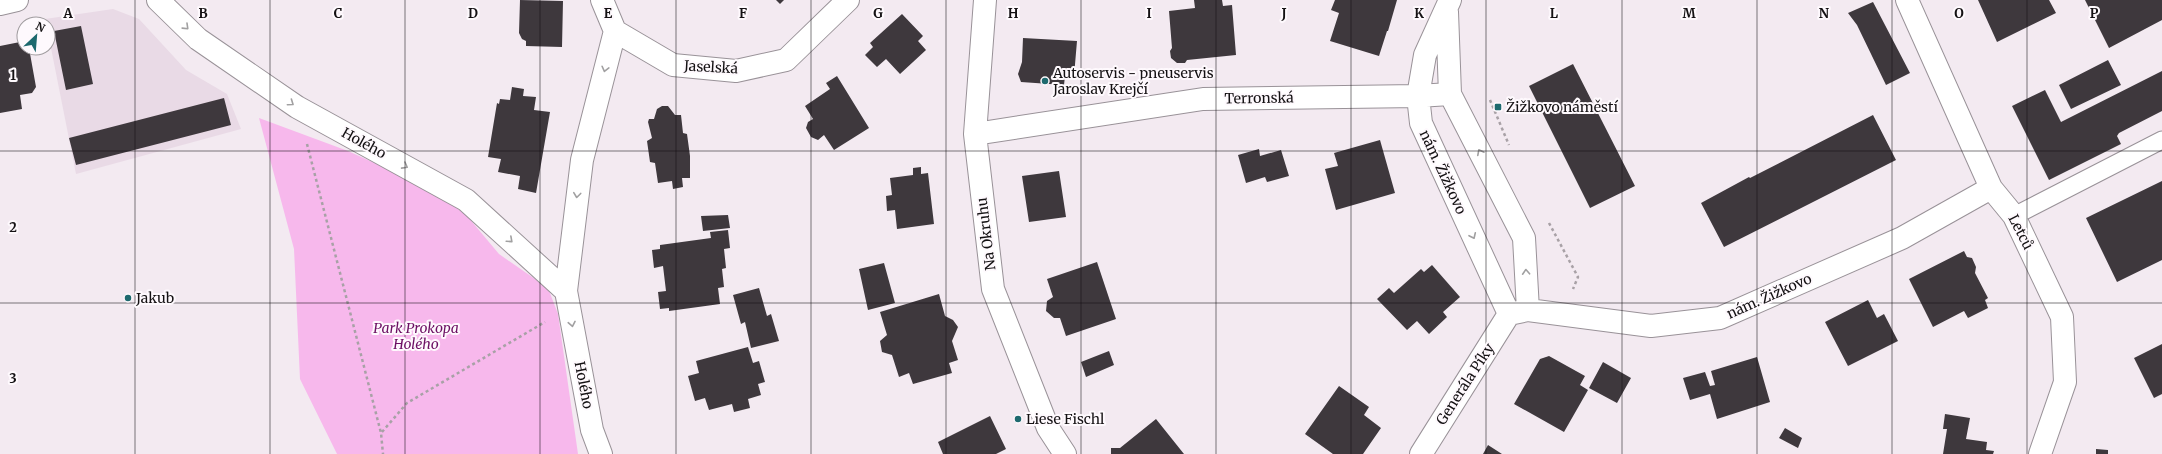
<svg xmlns="http://www.w3.org/2000/svg" width="2162" height="454" font-family="Merriweather,serif">
	<rect width="100%" height="100%" fill="#f3eaf1"/>
	<path fill="#e9dae6" d="M113,9L139,19L186,70L227,94L241,129L76,174L48,33V24H46L45,19Z"/>
	<path fill="#f7b8ec" d="M259,118L348,151L452,198L499,254L548,288L558,314L578,454H337L300,379L294,249Z"/>
	<path fill="#3e383d" d="M520,0L563,1L562,47L526,46V41L522,39L519,33Z
		M776,0H784L780,4Z
		M1194,0H1222L1223,6L1232,5L1236,55L1187,60L1185,63H1177L1171,58L1170,51L1172,48L1169,11L1195,8Z
		M1335,0H1397L1388,31H1387L1379,56L1330,41L1339,13L1331,10Z
		M1978,0H2049L2056,13L1997,42Z
		M2085,0H2162V20L2109,48Z
		M1873,2L1910,73L1886,85L1857,25L1848,13Z
		M902,14L923,36L918,41L926,50L900,74L886,59L877,67L865,55L873,47L870,43Z
		M81,26L93,84L66,90L54,31Z
		M1023,38L1077,41L1074,76H1065L1064,85L1021,82L1018,74L1022,62Z
		M20,42L22,49L29,48L36,87L32,93L20,95L22,109L0,113V46Z
		M2108,60L2121,85L2071,109L2059,85Z
		M1573,64L1635,186L1590,208L1529,86Z
		M2162,71V111L2119,133L2117,136L2121,144L2049,180L2012,106L2045,90L2061,122Z
		M837,76L869,128L834,150L824,135L818,140L811,137L806,128L808,122L813,119L805,106L830,89L826,83Z
		M512,87L524,89L523,96L536,97L534,110L550,112L536,193L518,189L520,176L498,172L501,159L488,157L497,103L499,104L500,99L510,100Z
		M224,98L231,125L76,165L69,138Z
		M662,106H668L675,115H681L683,133L687,134L690,156V178H682L683,187L673,189L672,181L658,183L655,163L650,162L647,141L652,138L648,122L649,119H654L657,109Z
		M1873,115L1896,160L1724,247L1701,203L1749,177L1750,178Z
		M1380,140L1395,193L1336,210L1325,169L1338,166L1334,153Z
		M1259,149L1260,156L1281,150L1289,176L1267,182L1265,177L1246,183L1238,155Z
		M921,167V174L928,173L934,224L897,229L895,210L887,211L886,196L892,195L890,178L913,175V168Z
		M1059,171L1066,217L1029,222L1022,176Z
		M2162,181V260L2117,282L2086,218Z
		M728,215L730,228L703,231L701,216Z
		M728,230L730,248L724,249L726,268L722,269L724,287L718,288L720,304L669,311V308L660,309L658,292L666,291L663,266L654,268L652,250L660,249V245L711,238L710,232Z
		M1964,251L1967,257L1972,258L1976,267L1975,273L1988,298L1985,300L1988,308L1968,318L1964,311L1933,327L1909,279Z
		M1097,262L1116,319L1066,336L1060,318H1054L1046,311L1047,301L1053,297L1047,279Z
		M884,263L895,303L868,310L859,269Z
		M1432,265L1460,297L1443,312L1447,317L1429,334L1417,321L1407,330L1377,299L1389,288L1394,293L1421,269L1424,272Z
		M759,288L767,316L771,314L779,341L751,348L745,322L741,324L733,295Z
		M939,294L945,316L953,320L958,327L952,341L958,360L949,363L952,373L913,384L909,373L899,377L892,355L882,352L880,341L887,335L880,312Z
		M1868,300L1877,318L1884,314L1898,341L1848,366L1825,322Z
		M2162,344V394L2154,398L2134,358Z
		M748,347L753,363L759,361L765,382L758,384L761,395L748,399L750,408L734,412L732,404L709,410L705,398L695,401L688,376L699,373L696,361Z
		M1109,351L1114,365L1086,377L1081,362Z
		M1549,356L1585,376L1580,385L1588,390L1564,432L1514,404L1540,359Z
		M1757,357L1770,402L1717,419L1710,394L1690,400L1683,378L1705,372L1710,386L1715,385L1711,371Z
		M1603,362L1631,378L1617,403L1589,388Z
		M1339,386L1369,407L1364,415L1381,428L1363,454H1333L1305,434Z
		M1945,414L1970,418L1966,439L1987,442L1986,450L1994,451L1993,454H1943L1947,429H1943Z
		M990,416L1006,449L996,454H943L938,442Z
		M1156,419L1184,454H1111V448H1120Z
		M1785,428L1802,438L1798,448L1779,438Z
		M1488,445L1502,454H1483Z
		M2096,449L2108,450V454H2096Z"/>
	<g fill="none" stroke-linecap="round" stroke-linejoin="round">
		<defs>
			<path id="service" d="M2014,216L2162,140"/>
			<path id="minor" d="M158,0L198,39L297,107L466,200L566,291
				M602,0L615,31L673,65L736,71L786,60L848,0
				M985,0L975,134L993,289L1048,428L1065,454
				M1450,0L1425,55L1418,96L1421,123L1509,314
				M1907,0L1991,188L2014,216L2062,317L2065,382L2040,454
				M0,4L17,0
				M1447,12L1450,94L1524,238L1528,310
				M975,134L1203,99L1418,96L1450,94
				M1509,314L1528,310L1651,326L1720,318L1902,238L1991,188
				M601,454L592,430L566,291L582,160L615,31
				M1421,454L1509,314"/>
		</defs>
		<use href="#service" stroke="#999298" stroke-width="19"/>
		<use href="#minor" stroke="#999298" stroke-width="24"/>
		<path stroke="#a8a1a6" stroke-width="2.5" stroke-dasharray="3 3" stroke-linecap="butt" d="M1490,100L1509,145
			M307,144L381,433L383,454
			M1549,223L1578,277L1573,289
			M382,432L407,403L545,322"/>
		<use href="#service" stroke="#fff" stroke-width="17"/>
		<use href="#minor" stroke="#fff" stroke-width="22"/>
	</g>
	<defs><path id="oneway-chevron" d="M-2-3.5L2.5 0L-2 3.5" fill="none" stroke-width="1.6" stroke-linecap="round" stroke-linejoin="round"/></defs>
	<g stroke="#a1a0a1">
		<use href="#oneway-chevron" transform="translate(186 27) rotate(44)"/>
		<use href="#oneway-chevron" transform="translate(605 69) rotate(104)"/>
		<use href="#oneway-chevron" transform="translate(291 103) rotate(35)"/>
		<use href="#oneway-chevron" transform="translate(1480 152) rotate(-117)"/>
		<use href="#oneway-chevron" transform="translate(405 166) rotate(29)"/>
		<use href="#oneway-chevron" transform="translate(577 195) rotate(97)"/>
		<use href="#oneway-chevron" transform="translate(1473 236) rotate(65)"/>
		<use href="#oneway-chevron" transform="translate(510 240) rotate(42)"/>
		<use href="#oneway-chevron" transform="translate(1526 272) rotate(-93)"/>
		<use href="#oneway-chevron" transform="translate(572 324) rotate(79)"/>
	</g>
	<path fill="none" stroke="#141113" stroke-width="1" stroke-opacity="0.55" d="M135,0V454M270,0V454M405,0V454M540,0V454M676,0V454M811,0V454M946,0V454M1081,0V454M1216,0V454M1351,0V454M1486,0V454M1622,0V454M1757,0V454M1892,0V454M2027,0V454M0,151H2162M0,303H2162"/>
	<g fill="#1d696e" stroke="#fef9fd" stroke-width="1.5">
		<circle cx="1045" cy="81" r="4"/>
		<rect x="1494" y="103" width="8" height="8" rx="2"/>
		<circle cx="128" cy="298" r="4"/>
		<circle cx="1018" cy="419" r="4"/>
	</g>
	<g text-anchor="middle" dominant-baseline="central" stroke-width="4" stroke-linejoin="round" paint-order="stroke">
		<g font-size="14" fill="#141113" stroke="#fef9fd">
			<text transform="translate(711 67) rotate(3)">Jaselská</text>
			<text transform="translate(1259 98) rotate(-1)">Terronská</text>
			<text transform="translate(364 143) rotate(29)">Holého</text>
			<text transform="translate(1443 172) rotate(65)">nám. Žižkovo</text>
			<text transform="translate(2021 232) rotate(63)">Letců</text>
			<text transform="translate(986 234) rotate(-97)">Na Okruhu</text>
			<text transform="translate(1769 296) rotate(-24)">nám. Žižkovo</text>
			<text transform="translate(1465 384) rotate(-57)">Generála Píky</text>
			<text transform="translate(584 385) rotate(79)">Holého</text>
		</g>
		<g font-size="14" fill="#141113" stroke="#fef9fd" text-anchor="start">
			<text x="1053" y="73">Autoservis - pneuservis<tspan x="1053" dy="16">Jaroslav Krejčí</tspan></text>
			<text x="1506" y="107">Žižkovo náměstí</text>
			<text x="136" y="298">Jakub</text>
			<text x="1026" y="419">Liese Fischl</text>
		</g>
		<g font-size="14" font-style="italic" fill="#6c0f63" stroke="#fef9fd">
			<text x="416" y="328">Park Prokopa<tspan x="416" dy="16">Holého</tspan></text>
		</g>
	</g>
	<g font-size="13" text-anchor="middle" font-weight="bold" fill="#141113" stroke="#fef9fd" stroke-width="4" stroke-linejoin="round" paint-order="stroke">
		<text x="68" y="18">A</text>
		<text x="203" y="18">B</text>
		<text x="338" y="18">C</text>
		<text x="473" y="18">D</text>
		<text x="608" y="18">E</text>
		<text x="743" y="18">F</text>
		<text x="878" y="18">G</text>
		<text x="1013" y="18">H</text>
		<text x="1149" y="18">I</text>
		<text x="1284" y="18">J</text>
		<text x="1419" y="18">K</text>
		<text x="1554" y="18">L</text>
		<text x="1689" y="18">M</text>
		<text x="1824" y="18">N</text>
		<text x="1959" y="18">O</text>
		<text x="2094" y="18">P</text>
		<text x="13" y="80">1</text>
		<text x="13" y="232">2</text>
		<text x="13" y="383">3</text>
	</g>
	<g transform="translate(36 36) rotate(26)"><circle r="19" fill="#fef9fd" stroke="#a09c9f"/>
	<path d="M0-3L7 15L0 10L-7 15Z" fill="#1d696e"/>
	<text y="-6" font-size="11" font-weight="bold" text-anchor="middle" fill="#141113">N</text>
	</g>
</svg>
